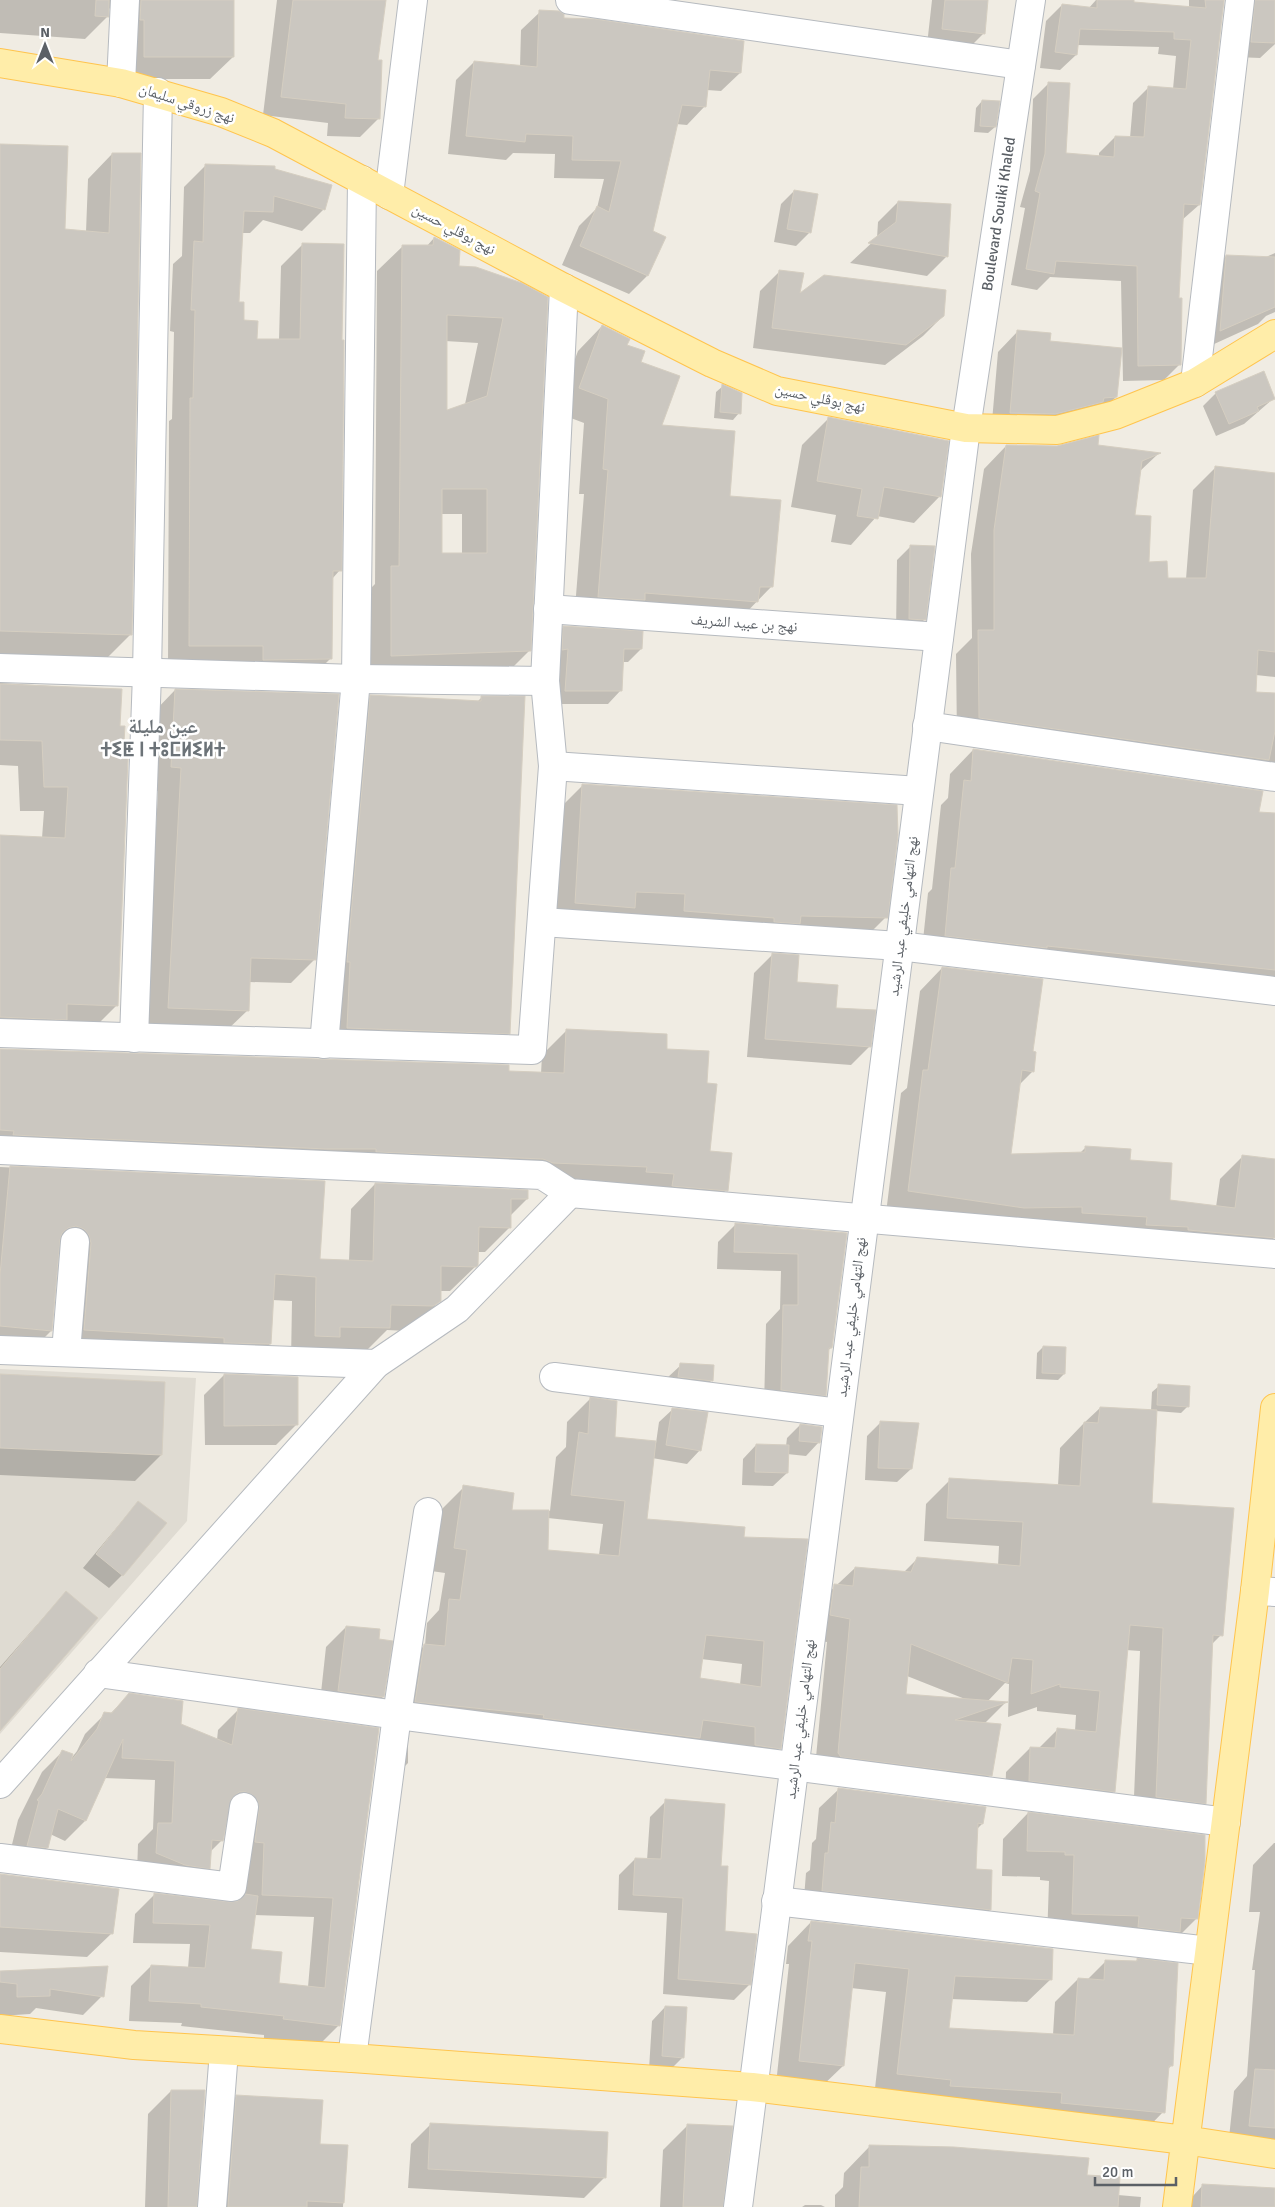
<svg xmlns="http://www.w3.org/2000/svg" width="1275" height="2207" font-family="Signika,'Noto Naskh Arabic','Noto Sans Tifinagh',sans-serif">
	<rect width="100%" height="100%" fill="#f0ece3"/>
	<path fill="#dfdbd2" d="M0,1369L196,1378L187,1521L0,1734Z"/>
	<path fill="#0003" fill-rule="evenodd" d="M0,0H233V57L210,79H122L111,9L108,8L107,17L85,39L0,33Z
		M277,0H384L377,61L379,118L360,137L327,136L328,123L263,115Z
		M932,0H987L984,33L968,49L927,45Z
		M1096,0H1133V3L1189,8V0H1224L1199,205L1182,220L1178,299L1180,364L1164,380L1123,381L1121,281L1050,277L1037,290L1011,285L1025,208L1020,207L1030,171L1033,99L1049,83L1065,155L1099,157V153L1115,137L1130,138L1133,103L1149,87L1173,89L1176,56L1158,54L1159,47L1077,45L1076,55L1060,70L1040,68L1046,21L1062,5L1088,9Z
		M1226,0H1275V44L1260,58L1236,57Z
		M540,12L740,73L721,91L707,90L705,106L687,125L676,124L651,232L664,237L647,276L629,294L562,265L579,226L597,208L604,179L554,178L555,154L513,153L506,160L448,154L456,80L474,62L520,67L521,30Z
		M982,101L995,127L988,133L974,132L976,108Z
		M0,145L63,230L86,232L88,179L112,154L131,634L106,659L0,655Z
		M206,165L273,170L324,209L302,231L263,220L250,233H242L238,303L242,321L256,340H279L281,266L303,244L340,341V570L332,579L331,658L309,680L168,667L169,421L172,419L174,332L170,331L173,264L182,256L184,187Z
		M794,191L809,233L796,246L774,242L781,204Z
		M898,202L947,256L927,276L850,263L877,238L878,222Z
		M434,238L458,267L521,284L530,650L504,676L366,681V593L375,584L377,271L403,246L426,247ZM445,341L478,343L465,404L445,411ZM441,514H462V554H441Z
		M1275,253V312L1266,316L1258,324L1201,350L1206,276L1226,256L1264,258Z
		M780,271L798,295L943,316L923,336L885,365L753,348L760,291Z
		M602,326L626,345L640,363L661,426L729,497L772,586L732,627L574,621L584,494H579L584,423L555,412L578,351Z
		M1018,331L1116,397L1096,417L991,433L998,352Z
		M723,386L739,413L733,420L714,418L716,392Z
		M1216,393L1274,398L1244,424L1216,436L1203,406Z
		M829,418L940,496L914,523L877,516L851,545L831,542L836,515L791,507L802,445Z
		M1006,446H1097L1158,454L1139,472L1133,517L1148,563L1166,579H1186L1193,490L1216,467L1275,474V677L1256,675L1255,693L1275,694V782L957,740L956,654L972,638L971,554L984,469Z
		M910,547L924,620L911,633L896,632L897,560Z
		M564,627L641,649L628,662H622L621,690L608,704H553L550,640Z
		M0,683L121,690L119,727L122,759L117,1005L92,1030L0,1044V837L42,838L44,811H20L18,766L0,765Z
		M175,690L314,960L291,983L249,982L248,1010L224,1033L145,1030L158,791L149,790L152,714Z
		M371,697L477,702L482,697L509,1033L483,1060L321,1054L344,723Z
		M973,750L1258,813L1275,815V995L921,959L928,893L932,889L941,805L948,798L950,774Z
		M583,785L886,917L862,941L552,927L559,809Z
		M773,954L796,983L834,1009L870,1046L851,1065L747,1057L754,973Z
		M942,968L1032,1052L1033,1071L1019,1085L1010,1155L1080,1153L1086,1147L1129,1161L1169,1201L1216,1207L1220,1179L1243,1156L1275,1160L1274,1238L1251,1260L886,1213L901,1093L907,1088L920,991Z
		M567,1030L666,1050L706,1084L708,1152L726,1190L702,1215L623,1191L0,1160V1050L541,1074L542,1055Z
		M0,1167L323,1182L319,1260L349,1261L351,1209L375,1184L527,1199L510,1216V1227L485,1252H477V1265L450,1291H440V1301L414,1326L407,1331L387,1330L364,1353L291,1361L292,1301L272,1300L270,1344L245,1369L59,1354L65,1260L57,1253L51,1331L26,1356L0,1353Z
		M736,1224L846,1234L831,1348L827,1351L825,1395L807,1413L764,1407L766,1324L780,1309L781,1271L717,1269L718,1242Z
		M1043,1347L1064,1374L1058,1380L1036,1379L1037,1353Z
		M681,1365L711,1381L698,1394L667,1378Z
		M224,1375L296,1425L276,1445H205L204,1395Z
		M0,1376L161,1455L135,1481L0,1475Z
		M1159,1386L1188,1406L1181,1413L1156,1411L1150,1504L1221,1635L1211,1645L1205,1803L1181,1827L1133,1821L1140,1651L1126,1650L1114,1791L1090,1815L1005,1805L1006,1772L1030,1748L1038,1749L1057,1730L1075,1731L1076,1715L1037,1711V1707L1008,1717L1009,1684L1005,1683L987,1702L1005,1703L984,1724L990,1775L966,1800L814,1778L827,1642L806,1639L810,1610L855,1568L903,1573L918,1558L998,1566L999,1546L924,1541L926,1504L950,1480L1058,1486L1060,1448L1084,1423L1100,1408L1151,1411L1152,1392ZM907,1676L965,1699L905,1695Z
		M590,1399L614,1438L656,1443L659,1422L673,1409L700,1450L687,1464L652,1458L645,1520L742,1538L806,1540L780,1748L757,1771L393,1724L401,1668L425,1645L427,1623L439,1610L445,1573L431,1571L441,1510L464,1487L510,1511H550L556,1457L566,1447L567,1422ZM548,1518L603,1524L599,1555L547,1551ZM701,1659L742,1664L740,1685L698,1679Z
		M880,1423L911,1469L897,1482L865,1480L867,1436Z
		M800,1425L819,1442L806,1456L787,1454V1473L773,1486L742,1485L743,1459L756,1445L786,1446L787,1438Z
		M138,1502L122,1575L109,1588L83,1568Z
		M66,1592L0,1729V1667Z
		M346,1627L377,1640L383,1697L363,1717L319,1711L326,1647Z
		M130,1694L180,1724L217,1740L218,1730L238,1710L378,1729L339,2025L319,2045L264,2039V2035L181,2026L182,2023L129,2021L131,1986L151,1966L188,1968L190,1944L133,1943L135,1914L155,1894L230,1904L239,1902L243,1898L245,1862L233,1814L228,1812L222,1840L210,1852L209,1868L189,1888L137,1873L138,1844L153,1829L155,1780L104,1778L85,1821L65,1841L50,1834L47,1848L27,1868L7,1865L18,1820L42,1772L62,1752L70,1760L77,1751L85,1734L105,1714H110ZM254,1915L314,1917L308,1987L277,1984L249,1950Z
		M408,1741V1763L394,1777L397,1753Z
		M839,1789L982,1824L977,1829L975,1870L990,1910L970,1929L803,1910L806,1873L810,1870L812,1843L816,1839L819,1808Z
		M666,1801L719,1867L724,1932L750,1984L734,2000L663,1994L667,1913L618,1910L619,1875L635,1859L647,1860L650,1817Z
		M1028,1813L1197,1918L1171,1944L1047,1939L1049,1881L1040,1880V1877L1002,1876L1003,1839Z
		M1274,1843H1275V2152L1228,2147L1234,2091L1247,2076L1255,1970H1252L1260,1912H1249L1253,1865Z
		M0,1875L112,1933L87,1957L0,1952Z
		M811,1922L1051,1979L1027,2002L951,1999L948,2029L1053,2035L1055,2002L1078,1979L1087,1980L1106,1961L1135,1962L1137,1960L1171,2066L1167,2070L1163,2112L1140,2136L874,2097L886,1992L851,1988L843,2066L819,2089L776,2084L789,1964H786L788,1946Z
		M0,1973L102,1996L83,2015L36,2008L30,2014L0,2016Z
		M665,2007L683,2057L669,2071L649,2069L652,2021Z
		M171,2091L195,2207H145L148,2114Z
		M237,2096L319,2145L346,2147L343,2207H206L212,2120Z
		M431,2124L604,2178L584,2198L408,2188L411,2144Z
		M688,2125L722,2207H660L663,2150Z
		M870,2146L1086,2176L1118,2195L1141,2197L1140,2207H835V2195L843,2187L844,2173Z
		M1203,2185L1271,2207H1183Z
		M805,2205H821L825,2207H802Z"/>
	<path fill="#cbc7c0" stroke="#d5cec1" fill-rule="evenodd" d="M96,0H109V17L95,16Z
		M141,0H234V57H144V20H140Z
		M293,0H386L378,60H382L380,119L345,118L346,104L281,97Z
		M945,0H988L985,34L942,29Z
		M1097,0H1134V2L1206,8L1205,0H1224L1200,205L1184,204L1179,298H1182L1181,365L1138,366L1137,266L1056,261L1054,274L1026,269L1040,193L1035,191L1045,154L1048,82L1070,83L1066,153L1114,157L1115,136L1144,137L1148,86L1186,89L1191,40L1174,39V32L1080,29L1077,55L1055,52L1062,4L1097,8Z
		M1255,0H1275V43L1251,42Z
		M539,10L559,11L564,14V18L595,19L744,41L741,73L710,70L706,107L682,105L653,231L666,237L648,276L580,246L597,206L609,212L621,161L572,160L573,136L526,134L525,142L466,136L474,61L537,67Z
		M982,100L1000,101L996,127L980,126Z
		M0,144L68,146L65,229L109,233L112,153H141L132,635L0,631Z
		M205,164L275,166V169L332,185L325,210L274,196L273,212L244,211L239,302H244V320L258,321L257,339H300L302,243L344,244L342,340H344L342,571H333L332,659L263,660V646H189L190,398H193L195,310H191L194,241L203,242Z
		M794,190L818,194L811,233L787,229Z
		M898,201L951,204L948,257L868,243L896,222Z
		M434,237L460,250L459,266L476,267L522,283L548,297L531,651L391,656V566H399L402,245H433ZM447,315L503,318L487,396L447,410ZM442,489H487V553H442Z
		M1226,255L1275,257V307L1220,331Z
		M779,270L804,273L800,293L824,275L946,290L944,316L906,345L772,328Z
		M602,325L630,339L627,345L645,351L641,362L680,376L662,425L735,431L730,496L781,500L773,587H760L758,602L645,593V600L598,597L608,470L603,469L608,399L579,388Z
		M1017,330L1051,333L1050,341L1122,348L1117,397L1104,398L1103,402L1055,414L1010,413Z
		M1264,371L1275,399L1257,407L1259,411L1229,424L1215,392Z
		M722,384L742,393L741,414L720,412Z
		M828,417L949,441L941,497L884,487L878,519L857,516L862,489L817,481Z
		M1099,435L1098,445L1161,453L1142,461L1135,515L1151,516L1149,562L1167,561L1168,578H1206L1215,466L1275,473V652L1258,650L1256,692L1275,693V731L1269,760L979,718L978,630H994V530L1006,445L1057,446Z
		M910,545L935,546L926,620L909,619Z
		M563,626L643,631L642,649H624L622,691H565L568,649L562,650Z
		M0,684L122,689L120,726H125L123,758L128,759L118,1006L67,1004V1020L0,1017V835L65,838L68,787H44L42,741L0,740Z
		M175,689L339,694L316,960L251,958L249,1011L168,1008L181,768L171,767Z
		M370,695L481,701V696H525L510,1034L347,1028L350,962H347Z
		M973,749L1263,791L1259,812L1275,813V970L1047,946V948L945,936L951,868H955L964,780L971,781Z
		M582,784L897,805L898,835L888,918L801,916L800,924L774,922V918L684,911L685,894L636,892L635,908L575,903Z
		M772,953L799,955L797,982L838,985L836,1008L876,1010L871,1047L765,1039Z
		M942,967L1043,979L1033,1051L1036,1052L1034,1072L1022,1070L1011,1154L1085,1152V1146L1131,1149L1130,1160L1172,1163L1170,1200L1235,1208L1242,1155L1275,1159V1238L1188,1230V1227L1146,1225L1147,1217L1082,1213V1207L1024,1208L908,1191L923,1070H928Z
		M566,1029L667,1034V1049L709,1051L707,1083L717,1084L710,1151L732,1153L728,1191L672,1186L674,1174L646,1172L647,1167L553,1163L543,1159L376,1152V1149H327L13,1135L14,1131L0,1130V1049L509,1065V1071L564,1073Z
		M10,1166L325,1181L320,1259L373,1261L375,1183L528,1190V1199H511V1228L479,1227L478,1265L476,1267L441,1266V1301L433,1306L391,1305L390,1328L340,1327V1337L315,1336L316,1277L275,1274L271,1344L224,1343V1338L84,1330L91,1243L89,1235L84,1229L76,1226L68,1228L62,1233L60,1240L52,1331L0,1326V1275Z
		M735,1223L847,1233L832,1348H829L826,1396L781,1390L783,1305H798V1254L734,1252Z
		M1043,1346L1066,1347L1065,1374L1042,1373Z
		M680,1363L714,1365L713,1381L678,1377Z
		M0,1374L165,1382L162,1455L0,1448Z
		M224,1374L298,1377V1425L224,1426Z
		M1158,1384L1190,1386L1189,1407L1157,1405Z
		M590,1397L617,1401L615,1437L656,1441L647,1519L745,1527L744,1537L808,1539L781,1749L755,1745V1727L703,1720L700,1738L543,1718L544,1715L415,1702L424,1644L445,1646L449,1599L460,1600L467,1550L454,1548L463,1485L514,1493L512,1510H549L548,1550L619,1556L625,1501L571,1495L579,1432L588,1434ZM706,1635L764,1641L761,1687L700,1678Z
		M1100,1407L1157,1410L1152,1503L1234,1508L1223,1636L1213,1635L1206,1804L1156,1797L1163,1628L1130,1625L1115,1792L1029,1781L1030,1747L1055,1748L1057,1728L1096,1732L1100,1691L1060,1687V1684L1031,1694L1033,1660L1012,1658L1008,1683L911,1644L906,1694L1008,1702L955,1720L1001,1724L992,1776L841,1757L838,1753L850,1619L830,1615L834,1584L853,1586L855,1567L911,1572L917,1557L1020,1566L1023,1522L947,1518L949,1478L1080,1486L1084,1422L1098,1423Z
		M672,1408L708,1412L701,1451L666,1445Z
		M880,1421L919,1423L912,1469L878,1468Z
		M800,1424L822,1427L820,1443L799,1441Z
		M756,1444L789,1445L788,1473L755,1472Z
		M138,1501L167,1523L123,1576L96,1554Z
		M66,1591L98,1618L0,1731V1669Z
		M346,1626L380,1629L379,1639L393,1641L384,1697L338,1691Z
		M129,1693L183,1701L181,1724L232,1745L238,1708L379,1728L340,2026L283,2019L284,2016L201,2007V2004L149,2001L151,1965L205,1968L210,1925L153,1923L154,1893L230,1902L238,1901L245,1894L258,1896L251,1949L282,1952L279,1983L325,1988L333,1898L262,1895L264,1843L255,1842L259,1809L258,1801L253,1795L246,1792H239L232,1798L223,1841L212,1840L210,1869L185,1865L156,1853L158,1823H172L175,1761L122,1758L123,1739L86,1821L58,1809L48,1848L27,1846L39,1801L37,1800L42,1794L62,1750L73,1754L71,1761L97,1729L104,1712L112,1713Z
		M838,1788L986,1807L983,1824L978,1823L976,1869L992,1870L991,1910L822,1891L825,1853H828L831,1822L835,1823Z
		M665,1799L725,1804L721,1866H728L725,1931L757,1934L751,1985L678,1979L683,1898L633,1895L635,1858L661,1859Z
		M1028,1812L1205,1835V1861L1198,1919L1181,1918L1180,1932L1138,1927L1139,1916L1072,1914L1074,1855H1065V1852L1027,1851Z
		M0,1874L119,1889L113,1934L0,1927Z
		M811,1921L1053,1949L1052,1980L955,1976L949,2028L1074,2035L1078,1978L1104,1980L1105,1960L1137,1961V1958L1178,1963L1173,2066H1169L1165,2113L1061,2103L1062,2093L950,2086L951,2080L897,2074L909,1969L855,1963L844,2066L799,2061L812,1941H808Z
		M108,1966L104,1997L50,1989V1996L17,1997V1984L0,1982V1971Z
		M665,2006L687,2007L684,2058L662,2056Z
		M1255,2069L1275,2070V2128L1249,2126Z
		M171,2090H205L197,2207H168Z
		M236,2095L323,2100L320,2144L348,2145L344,2203L307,2201V2207H228Z
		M430,2123L608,2132L606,2178L428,2169Z
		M687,2124L733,2126L723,2207H683Z
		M869,2145L954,2147L1089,2158L1087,2175L1120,2177L1118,2207H859L861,2167H869Z
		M1202,2184L1275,2188V2207H1201Z"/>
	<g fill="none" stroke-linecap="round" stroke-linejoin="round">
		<defs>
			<g id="minor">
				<path d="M570,0L1021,65"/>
				<path d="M121,83L125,0"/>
				<path d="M389,195L413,0"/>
				<path d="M1195,383L1240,0"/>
				<path d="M548,609L939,637"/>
				<path d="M0,668L356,679L545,681"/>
				<path d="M927,726L1275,777"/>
				<path d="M553,766L919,791"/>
				<path d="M542,922L899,946L1275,991"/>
				<path d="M0,1033L532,1050L553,766L545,681L564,288"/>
				<path d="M134,1038L147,674L158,92"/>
				<path d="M324,1044L356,679L362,180"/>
				<path d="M0,1150L542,1175L570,1193L1275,1254"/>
				<path d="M0,1350L376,1364"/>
				<path d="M66,1352L75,1242"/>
				<path d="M554,1377L839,1413"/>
				<path d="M1255,1591L1275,1592"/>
				<path d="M98,1673L397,1715L1226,1822"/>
				<path d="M0,1784L376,1364L457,1309L570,1193"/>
				<path d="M0,1858L232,1887L244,1807"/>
				<path d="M776,1901L1209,1951"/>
				<path d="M352,2058L397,1715L428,1512"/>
				<path d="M212,2207L224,2051"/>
				<path id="s1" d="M738,2207L966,428L1031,0"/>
			</g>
			<path id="major" d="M0,63L121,83L221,112L273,133L564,288L712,363L777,391L966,428L1057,430L1115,415L1195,383L1275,334
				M0,2029L134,2045L352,2058L752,2087L1185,2140L1275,2154
				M1177,2207L1255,1591L1275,1408"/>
		</defs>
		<use href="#minor" stroke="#b6babf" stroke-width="30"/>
		<use href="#major" stroke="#ffc44d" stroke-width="30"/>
		<use href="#minor" stroke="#fff" stroke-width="28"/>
		<use href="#major" stroke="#ffeda9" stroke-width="28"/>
	</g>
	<g text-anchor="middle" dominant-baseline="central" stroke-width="5" stroke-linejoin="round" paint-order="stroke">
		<g font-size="15" fill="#5b6066" stroke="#fff">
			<text transform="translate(187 103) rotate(18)">نهج زروقي سليمان</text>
			<text stroke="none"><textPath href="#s1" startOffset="2010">Boulevard Souiki Khaled</textPath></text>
			<text transform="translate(454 229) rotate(28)">نهج بوڨلي حسين</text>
			<text transform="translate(820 398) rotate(12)">نهج بوڨلي حسين</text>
			<text transform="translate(744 623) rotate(4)">نهج بن عبيد الشريف</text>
			<text transform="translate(903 916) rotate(-83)">نهج التهامي خليفي عبد الرشيد</text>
			<text transform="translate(851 1317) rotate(-83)">نهج التهامي خليفي عبد الرشيد</text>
			<text transform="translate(800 1719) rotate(-83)">نهج التهامي خليفي عبد الرشيد</text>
		</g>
		<g font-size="20" font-weight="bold" fill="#6c7378" stroke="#fff">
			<text x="163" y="726">عين مليلة<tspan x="163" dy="23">ⵜⵉⵟ ⵏ ⵜⵓⵎⵍⵉⵍⵜ</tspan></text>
		</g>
	</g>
	<g transform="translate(45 45)" stroke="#ffffff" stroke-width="4" paint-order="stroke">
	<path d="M0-4L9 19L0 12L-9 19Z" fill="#5b6066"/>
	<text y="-8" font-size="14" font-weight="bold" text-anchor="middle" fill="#5b6066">N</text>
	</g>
	<path d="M1095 2177v8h81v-8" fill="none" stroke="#5b6066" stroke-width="2.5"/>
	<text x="1102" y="2177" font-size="15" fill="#5b6066" stroke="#ffffff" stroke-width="4" paint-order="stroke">20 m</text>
</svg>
